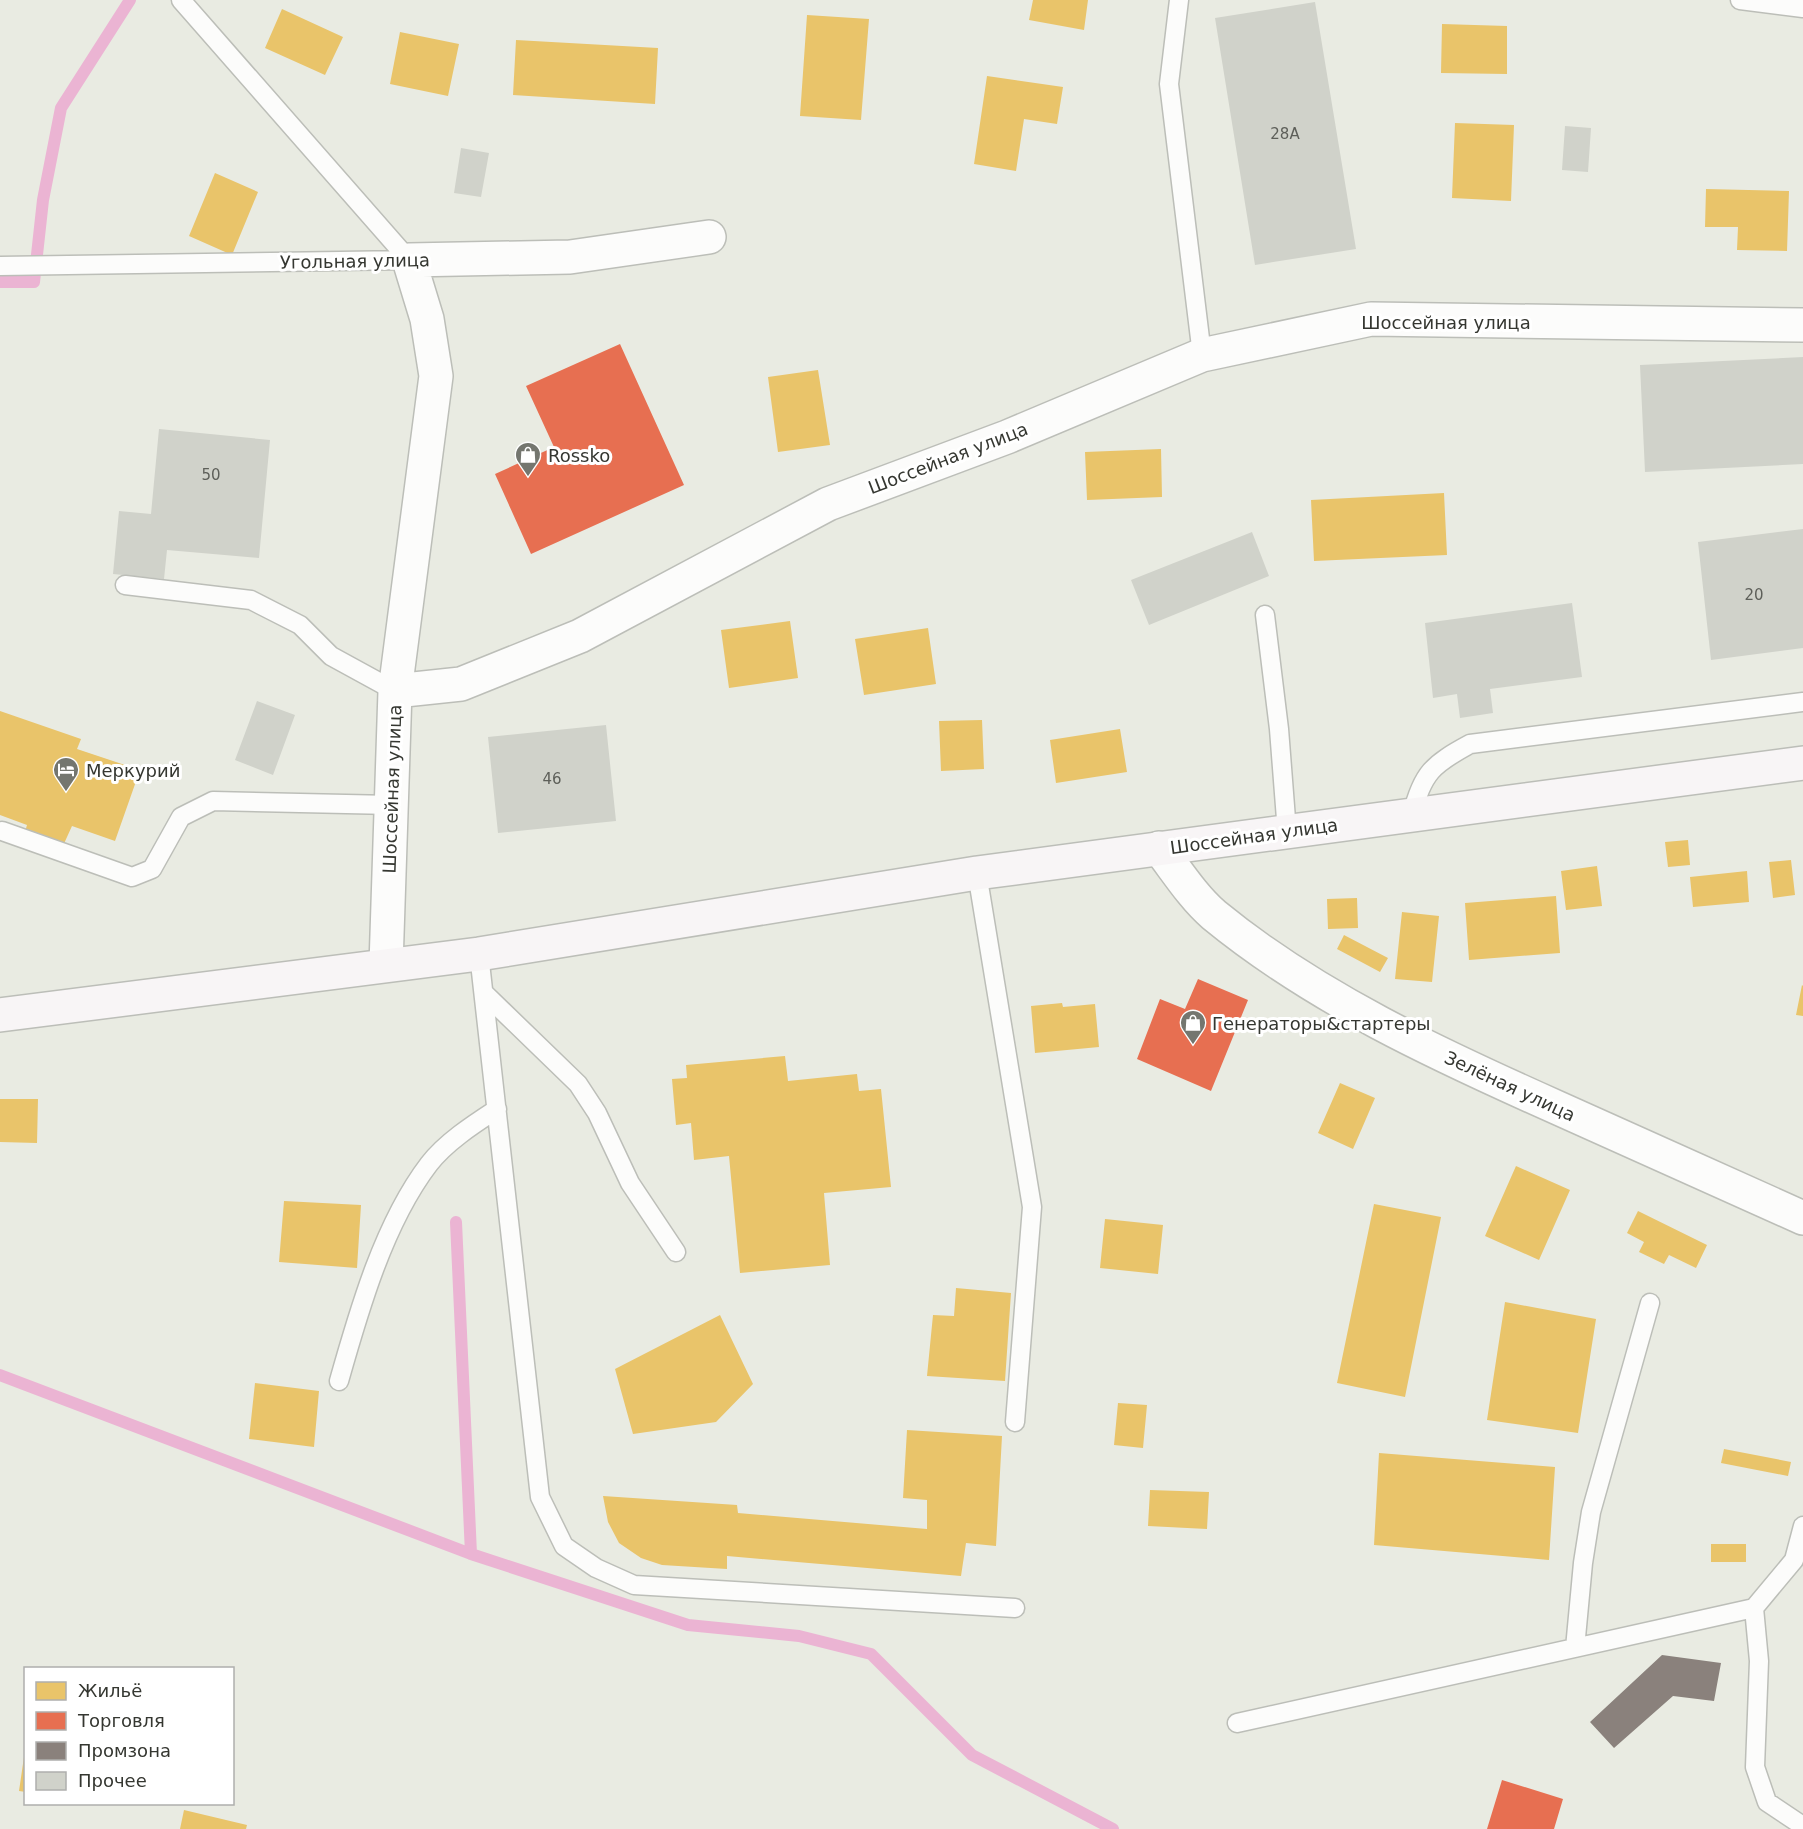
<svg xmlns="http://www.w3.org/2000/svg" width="1803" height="1829" font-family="'DejaVu Sans',sans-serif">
	<rect width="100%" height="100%" fill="#e9ebe2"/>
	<path fill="#e9c46a" d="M1033,0H1088L1084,30L1029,20Z
		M282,9L343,37L325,75L265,48Z
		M807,15L869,19L861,120L800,116Z
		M1442,24L1507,26V74L1441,73Z
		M400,32L459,44L448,96L390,84Z
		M516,40L658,48L655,104L513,95Z
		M987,76L1063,87L1057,124L1024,119L1016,171L974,164Z
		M1455,123L1514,125L1511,201L1452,198Z
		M215,173L258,192L232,255L189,236Z
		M1706,189L1789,191L1787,251L1737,250L1738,227H1705Z
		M818,370L830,445L778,452L768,377Z
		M1161,449L1162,497L1087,500L1085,452Z
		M1444,493L1447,555L1314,561L1311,500Z
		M790,621L798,678L729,688L721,630Z
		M928,628L936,684L864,695L855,639Z
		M0,711L81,739L77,749L140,770L115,841L72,826L62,848L24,835L27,825L0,815Z
		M982,720L984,769L941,771L939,721Z
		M1120,729L1127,772L1056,783L1050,740Z
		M1688,840L1690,865L1668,867L1665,842Z
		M1791,860L1795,895L1773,898L1769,862Z
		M1597,866L1602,906L1566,910L1561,871Z
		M1747,871L1749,902L1693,907L1690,877Z
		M1556,896L1560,953L1469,960L1465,903Z
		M1357,898L1358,928L1328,929L1327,899Z
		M1402,912L1439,916L1432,982L1395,979Z
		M1344,935L1388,958L1380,972L1337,949Z
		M1802,985L1803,986V1016L1796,1015Z
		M1062,1003L1063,1007L1095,1004L1099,1047L1035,1053L1031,1006Z
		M785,1056L788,1081L857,1074L859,1091L881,1089L891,1187L824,1193L830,1265L740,1273L729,1156L694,1160L691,1123L676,1125L672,1079L687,1078L686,1065Z
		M1340,1083L1375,1098L1353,1149L1318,1133Z
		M0,1099H38L37,1143L0,1142Z
		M1516,1166L1570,1190L1539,1260L1485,1236Z
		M284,1201L361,1205L357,1268L279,1262Z
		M1374,1204L1441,1217L1405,1397L1337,1383Z
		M1638,1211L1707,1245L1696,1268L1669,1255L1664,1264L1639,1252L1644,1242L1627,1233Z
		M1105,1219L1163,1225L1158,1274L1100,1268Z
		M956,1288L1011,1293L1005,1381L927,1376L933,1315L954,1316Z
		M1505,1302L1596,1319L1578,1433L1487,1420Z
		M720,1315L753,1384L716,1422L633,1434L615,1369Z
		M255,1383L319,1391L314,1447L249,1439Z
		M1118,1403L1147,1405L1143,1448L1114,1445Z
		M907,1430L1002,1436L996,1546L966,1543L961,1576L727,1556V1569L662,1565L641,1558L619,1543L608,1522L603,1496L737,1505L738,1513L927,1529V1500L903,1498Z
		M1724,1449L1791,1462L1788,1476L1721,1463Z
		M1379,1453L1555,1467L1549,1560L1374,1545Z
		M1150,1490L1209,1492L1207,1529L1148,1526Z
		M1711,1544H1746V1562H1711Z
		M24,1757H26V1792L19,1791Z
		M184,1810L247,1825L246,1829H180Z"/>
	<path fill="#e76f51" d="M620,344L684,485L531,554L495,474L554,447L526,386Z
		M1198,979L1248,1000L1211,1091L1137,1059L1160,999L1185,1009Z
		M1502,1780L1563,1799L1554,1829H1487Z"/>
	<path fill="#8a817c" d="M1662,1655L1721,1663L1714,1701L1673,1696L1614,1748L1590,1722Z"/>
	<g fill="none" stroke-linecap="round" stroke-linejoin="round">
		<path stroke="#ebb4d3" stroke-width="12" d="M0,282H34L43,200L61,108L130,0
			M456,1222L471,1554
			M0,1375L471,1554L688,1625L799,1636L871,1654L972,1755L1113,1829"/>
	</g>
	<path fill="#d0d2ca" d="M1315,2L1356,249L1255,265L1215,18Z
		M1565,126L1591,128L1588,172L1562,170Z
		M461,148L489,153L481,197L454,193Z
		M1803,357V464L1645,472L1640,365Z
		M159,429L270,440L259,558L167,550L164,579L113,574L119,511L151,514Z
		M1803,529V648L1711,660L1698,542Z
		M1252,532L1269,576L1149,625L1131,580Z
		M1572,603L1582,677L1490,689L1493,713L1460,718L1457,694L1433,698L1425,623Z
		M257,701L295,715L273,775L235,760Z
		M606,725L616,821L498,833L488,737Z"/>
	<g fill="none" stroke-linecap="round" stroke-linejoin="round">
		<defs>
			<path id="service" d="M181,0L409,260
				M1179,0L1169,84L1202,355
				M1740,0L1803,8
				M0,266L409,260
				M125,585L251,600L300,625L331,656L395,691
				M1265,615L1279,729L1287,832
				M1412,815C1422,773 1433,764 1470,744L1803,702
				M2,831L132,877L152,869L181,817L213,801L392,805
				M977,873L1032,1207L1015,1422
				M479,954L540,1497L564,1546L596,1568L634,1585L1015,1608
				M484,993L578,1084L597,1113L630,1183L676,1252
				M339,1381C359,1310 384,1223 429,1164C446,1142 474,1124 497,1109
				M1754,1608L1759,1661L1755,1767L1767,1802L1803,1826
				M1575,1648L1583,1563L1591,1512L1650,1303
				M1237,1723L1754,1608L1794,1560L1803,1526"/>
			<path id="minor" d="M395,691L436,376L427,319L409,260L570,257L709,237
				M1159,848C1176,870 1193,897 1214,915C1315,998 1439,1055 1558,1108C1640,1145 1721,1181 1803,1218
				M386,965L395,691L461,684L580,636L828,504L1007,437L1202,355L1371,319L1803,325"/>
			<path id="secondary" d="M0,1015L479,954L977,873L1803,763"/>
		</defs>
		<use href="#service" stroke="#bcbeb8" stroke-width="21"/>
		<use href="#minor" stroke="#bcbeb8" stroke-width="36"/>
		<use href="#secondary" stroke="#bcbeb8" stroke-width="36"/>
		<use href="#service" stroke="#fcfcfb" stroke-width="18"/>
		<use href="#minor" stroke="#fcfcfb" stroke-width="33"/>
		<use href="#secondary" stroke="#f8f5f6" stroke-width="33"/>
	</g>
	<defs>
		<symbol id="shop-pin" viewBox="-11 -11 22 30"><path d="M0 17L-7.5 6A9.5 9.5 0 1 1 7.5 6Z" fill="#74766f" stroke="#fff"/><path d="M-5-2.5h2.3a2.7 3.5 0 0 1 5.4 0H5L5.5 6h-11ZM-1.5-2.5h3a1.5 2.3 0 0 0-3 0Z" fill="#fff"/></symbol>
		<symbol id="hotel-pin" viewBox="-11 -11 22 30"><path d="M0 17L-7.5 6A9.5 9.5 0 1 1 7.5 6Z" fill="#74766f" stroke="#fff"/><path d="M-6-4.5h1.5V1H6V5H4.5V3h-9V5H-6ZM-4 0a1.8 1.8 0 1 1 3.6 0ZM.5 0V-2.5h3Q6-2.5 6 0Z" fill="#fff"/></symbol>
	</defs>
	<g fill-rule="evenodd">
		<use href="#shop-pin" x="513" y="440" width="30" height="40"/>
		<use href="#hotel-pin" x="51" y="755" width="30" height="40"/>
		<use href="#shop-pin" x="1178" y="1008" width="30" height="40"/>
	</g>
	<g text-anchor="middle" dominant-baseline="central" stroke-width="6" stroke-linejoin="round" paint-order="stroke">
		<g font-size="15" fill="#5d5f59">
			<text x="1285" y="134">28А</text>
			<text x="211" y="475">50</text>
			<text x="1754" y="595">20</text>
			<text x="552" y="779">46</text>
		</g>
		<g font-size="18" fill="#353731" stroke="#fff">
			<text transform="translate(355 261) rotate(-1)">Угольная улица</text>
			<text x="1446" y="322">Шоссейная улица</text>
			<text transform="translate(948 458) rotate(-21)">Шоссейная улица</text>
			<text transform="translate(392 789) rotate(-88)">Шоссейная улица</text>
			<text transform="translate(1254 836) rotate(-8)">Шоссейная улица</text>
			<text transform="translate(1510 1086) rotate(25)">Зелёная улица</text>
		</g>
		<g font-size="18" fill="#353731" stroke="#fff" text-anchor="start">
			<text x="548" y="455">Rossko</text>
			<text x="86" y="770">Меркурий</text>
			<text x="1212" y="1023">Генераторы&amp;стартеры</text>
		</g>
	</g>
	<rect x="24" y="1667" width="210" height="138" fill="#ffffff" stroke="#aeafad" stroke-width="1.5"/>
	<rect x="36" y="1682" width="30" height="18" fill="#e9c46a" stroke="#aeafad" stroke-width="1.5"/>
	<text x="78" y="1697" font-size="18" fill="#353731">Жильё</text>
	<rect x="36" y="1712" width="30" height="18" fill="#e76f51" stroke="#aeafad" stroke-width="1.5"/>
	<text x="78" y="1727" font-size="18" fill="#353731">Торговля</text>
	<rect x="36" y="1742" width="30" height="18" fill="#8a817c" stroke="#aeafad" stroke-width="1.5"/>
	<text x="78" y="1757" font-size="18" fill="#353731">Промзона</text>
	<rect x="36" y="1772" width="30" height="18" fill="#d0d2ca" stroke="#aeafad" stroke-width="1.5"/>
	<text x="78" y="1787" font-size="18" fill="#353731">Прочее</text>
</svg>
